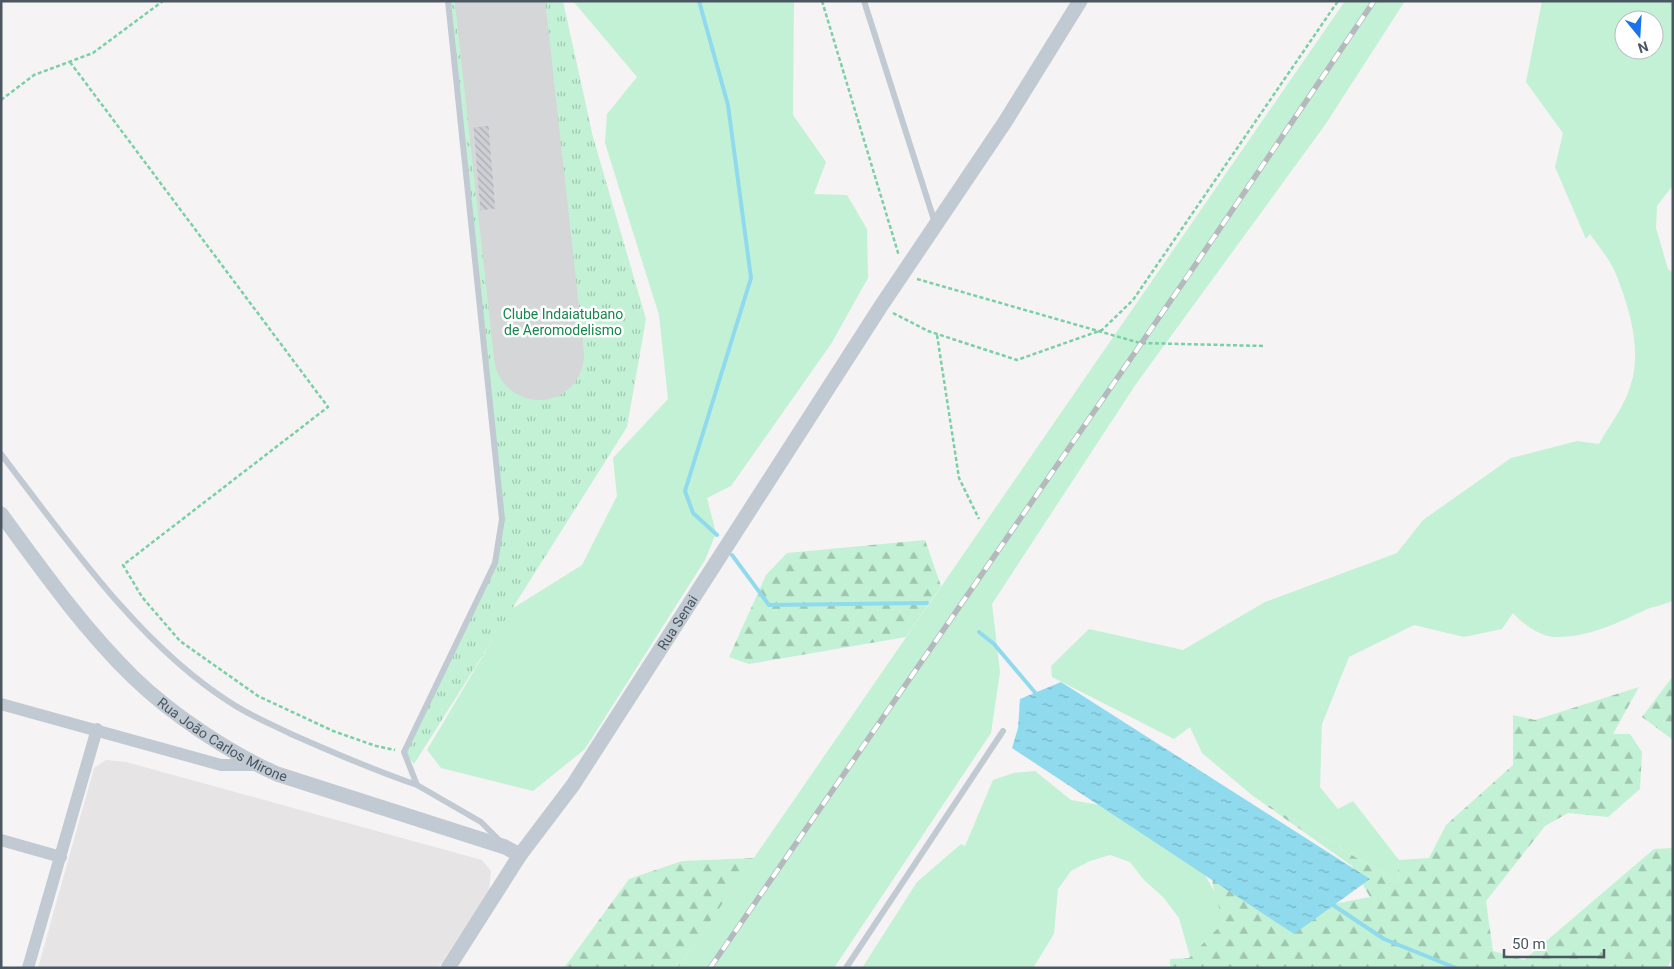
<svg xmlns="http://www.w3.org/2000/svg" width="1674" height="969" font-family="Roboto,sans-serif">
	<defs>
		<pattern id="forest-firs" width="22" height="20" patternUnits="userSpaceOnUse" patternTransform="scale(1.25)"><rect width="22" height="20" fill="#c3f1d5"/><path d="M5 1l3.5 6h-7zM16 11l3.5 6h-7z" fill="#a0c6b0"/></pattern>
		<pattern id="park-tufts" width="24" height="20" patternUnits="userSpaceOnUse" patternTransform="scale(1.25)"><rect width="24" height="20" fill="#c3f1d5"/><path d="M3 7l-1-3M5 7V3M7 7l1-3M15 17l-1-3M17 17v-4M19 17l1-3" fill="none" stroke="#a0c6b0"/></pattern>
		<pattern id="water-ripples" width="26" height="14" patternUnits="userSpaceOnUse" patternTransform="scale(1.25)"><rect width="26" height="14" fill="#90daee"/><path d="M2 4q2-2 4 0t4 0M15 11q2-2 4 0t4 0" fill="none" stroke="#78b4c4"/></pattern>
		<pattern id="building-back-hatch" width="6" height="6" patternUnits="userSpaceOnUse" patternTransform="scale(1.25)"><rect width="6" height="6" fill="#cdcfd5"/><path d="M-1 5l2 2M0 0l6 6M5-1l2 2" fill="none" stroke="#a8abb0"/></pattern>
	</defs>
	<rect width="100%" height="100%" fill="#f5f3f3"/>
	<path fill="#e6e4e5" d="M106,760L126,762L482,860L491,871L489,891L438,968H38L94,768Z"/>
	<path fill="#c3f1d5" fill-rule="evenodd" d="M573,1H794L793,115L826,162L814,194L847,195L867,229L868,278L831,344L731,486L707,498L716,533L705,560L585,749L533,791L441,768L427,750L510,610L582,565L617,496L613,458L668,399L659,315L605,143L607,114L637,77Z
		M1345,1H1405L1325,125L1136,384L992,604L1000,672L991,733L834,968H678Z
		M1542,1H1673V185L1657,206L1656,228L1668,269L1673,273V600C1665,605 1656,606 1647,609C1620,622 1587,638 1556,637C1541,637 1523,624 1513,613L1502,629L1464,637L1414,625L1349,657L1322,724L1320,787L1338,809L1353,801L1399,860L1397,882L1253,796L1202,753L1190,727L1174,739L1052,677L1051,666L1089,629L1183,650L1265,602L1397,553L1423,520L1511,458L1577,441L1599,444C1610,424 1625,406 1631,384C1642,348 1629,306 1615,272C1609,258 1599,247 1590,234L1586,239L1555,167L1563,133L1526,82ZM1624,20H1654V50H1624Z
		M1035,771L1071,800L1099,805L1205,875L1216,894L1223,923L1190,957L1179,918L1163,897L1144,880L1130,862L1110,855L1090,861L1071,871L1058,889L1054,934L1033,968H862L917,882L961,844L965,846L993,780L1014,773Z"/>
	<path fill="url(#forest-firs)" d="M925,540L941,586L906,637L749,664L729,657L766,575L787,553Z
		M1673,676V740L1642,717Z
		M1639,687L1613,734H1630L1642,752L1640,789L1608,817L1568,813L1545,826L1486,901L1493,951L1524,960L1654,849L1673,848V956L1667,968H1170V959L1189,958L1223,923L1209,870L1297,911L1370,897L1352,866L1253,796L1397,882L1399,860L1429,858L1446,825L1513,765V715L1535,720Z
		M754,858L678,968H564L629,879L682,861Z"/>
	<path fill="url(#park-tufts)" d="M449,1H563L593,137L646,319L627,427L414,764L404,752L495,563L502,519Z"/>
	<path fill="url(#water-ripples)" d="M1061,682L1370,879L1294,934L1012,748L1018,728L1020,699Z"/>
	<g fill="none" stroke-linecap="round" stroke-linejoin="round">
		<path stroke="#90daee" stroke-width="4" d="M699,1L728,105L751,278L685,491L693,513L717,535
			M732,555L769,605L927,603
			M979,632L994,644L1038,696
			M1330,903L1384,939L1456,968"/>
		<path stroke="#d5d6d8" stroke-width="90" d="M500,1L539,355"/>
	</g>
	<path fill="url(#building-back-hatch)" stroke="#d7d9de" d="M489,125L496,209L480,211L473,127Z"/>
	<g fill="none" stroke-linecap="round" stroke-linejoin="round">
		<path stroke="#7ad0a6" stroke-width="2.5" stroke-dasharray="4 2.5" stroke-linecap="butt" d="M822,1L899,256
			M70,62L328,407L123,565L142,597L180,641L258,696L333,731L376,746L395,750
			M1,100L34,75L93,53L163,1
			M917,279L1140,343L1265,346
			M893,313L928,331L1017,360L1102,330L1133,300L1338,1
			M937,335L959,478L979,519"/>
		<path stroke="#c1cad2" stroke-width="6" d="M448,1L502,519L495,563L404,752L417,785L481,822L500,841
			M864,1L935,223
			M1,454C66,539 140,646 231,703C249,715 271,724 291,734C334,753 373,770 417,785
			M846,968L1003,731"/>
		<path stroke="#c1cad2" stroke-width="12" d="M1,704L221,765H259
			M1,840L61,857
			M28,968L97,729"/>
		<g stroke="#c1cad2" stroke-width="15">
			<path id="s1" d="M1,514C42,570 83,628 133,677C171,714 228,752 277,774L505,847L520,855"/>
			<path id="s2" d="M448,968L520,855L573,785L881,306L1005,122L1080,1"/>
		</g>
		<defs>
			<path id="rail" d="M710,968L1187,277L1374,1"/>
		</defs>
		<use href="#rail" stroke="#b5b8bd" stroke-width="5.5"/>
		<use href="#rail" stroke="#fff" stroke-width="4" stroke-dasharray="11" stroke-linecap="butt"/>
	</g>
	<g text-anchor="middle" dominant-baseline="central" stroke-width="5" stroke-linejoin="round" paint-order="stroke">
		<g font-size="14" fill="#17864f" stroke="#fff">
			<text x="563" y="314">Clube Indaiatubano<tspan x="563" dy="16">de Aeromodelismo</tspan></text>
		</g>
		<g font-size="14" fill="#4a5661" stroke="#fff">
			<text stroke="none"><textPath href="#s2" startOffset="415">Rua Senai</textPath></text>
			<text stroke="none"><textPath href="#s1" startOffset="320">Rua João Carlos Mirone</textPath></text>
		</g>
	</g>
	<rect width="1674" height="969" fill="none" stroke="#4a5661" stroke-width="5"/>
	<g transform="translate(1639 35) rotate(162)"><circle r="24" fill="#ffffff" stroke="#b7bbc0"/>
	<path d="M0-4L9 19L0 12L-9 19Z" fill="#1a73e8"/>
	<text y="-8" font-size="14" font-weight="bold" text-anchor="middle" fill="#4a5661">N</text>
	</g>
	<path d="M1504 949v8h100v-8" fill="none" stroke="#4a5661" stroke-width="2.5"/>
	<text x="1512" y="949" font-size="15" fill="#4a5661" stroke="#ffffff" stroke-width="4" paint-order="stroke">50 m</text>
</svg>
